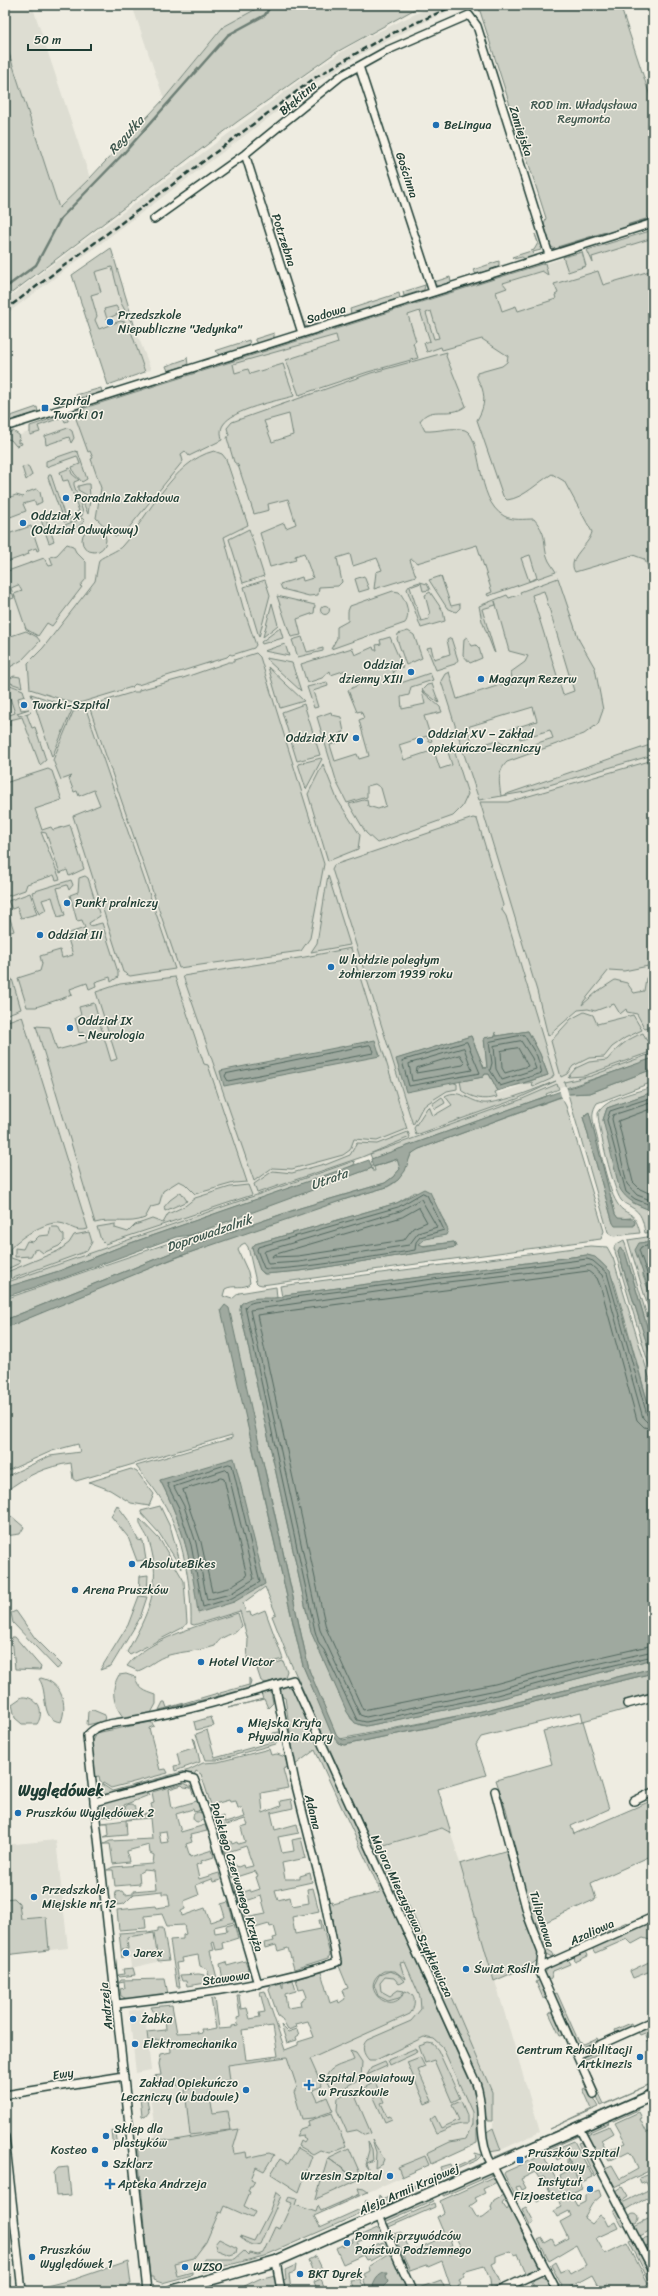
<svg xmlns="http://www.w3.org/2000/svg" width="658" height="2296" font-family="Sriracha,sans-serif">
	<rect width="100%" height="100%" fill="#eeece1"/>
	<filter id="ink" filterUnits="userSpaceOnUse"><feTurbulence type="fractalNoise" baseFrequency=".025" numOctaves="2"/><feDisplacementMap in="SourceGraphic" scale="8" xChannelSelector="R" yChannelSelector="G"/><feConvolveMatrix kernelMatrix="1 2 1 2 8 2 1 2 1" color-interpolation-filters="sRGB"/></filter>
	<g filter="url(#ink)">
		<path fill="#ddddd2" d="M5,5H32L90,178L59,208L5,41Z
			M132,5H259L258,8L223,27L164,99Z
			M469,5L439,15L363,53L315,83L5,315V300L310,73L357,42L432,6Z
			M653,230V1054L5,1286V434L13,431L18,436L20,435L31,431L30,426L63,415L67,416L75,414V411L129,394Z
			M111,248L130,315L151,370L106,380L72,275Z
			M442,1828L451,1833L540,2132L501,2150L493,2128L492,2092L451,1997L381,1847Z
			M56,1840L68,1948L5,1955V1845Z
			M381,1892L474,2109V2145L274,2234L264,2256L202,2272V2268L165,2278L155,2130L148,2083L153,2082V2076L287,2057L284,2050L361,2024L333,1904Z
			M154,1933L157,1962L131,1968L130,1958H123L122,1949L127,1937Z
			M144,2008L151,2070L136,2073L129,2011Z"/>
		<path fill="#cccfc4" stroke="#76867c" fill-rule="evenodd" d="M259,5H425L415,9L335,53L237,122L5,298V41L59,208L90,178L164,99L223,27L258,8Z
			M489,5H620L653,105V219L556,249L551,247L544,224L546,218L479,8Z
			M653,230V238L592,257L593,263L587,250Z
			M535,234L541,250L533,252L534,256L525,259L522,257L514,259L512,257L534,250L538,243Z
			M111,248L136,331L121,303L112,267L95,272L101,292L91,295L97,316L95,320L99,329L120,321L125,322L132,334L145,372L108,385L72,275Z
			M582,252L586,266L568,272L563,257Z
			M499,261V267L476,274L473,270Z
			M428,262L434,282L450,277L451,282L439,286L435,285Z
			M545,263L548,275L542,271L503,283L507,288L496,292L502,311L516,306L518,311L556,299L555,295L558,293L554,284L598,271L603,285L653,270V585L651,572L644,559L633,555L575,572C566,558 589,546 592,532L564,481L552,474C538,482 524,498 507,500L503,496L477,420C483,410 486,400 482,388C480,382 476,380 477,373L502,366L507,362L508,356L482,339L442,350L441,347L427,352L424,343L430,341L420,311L408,315L416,341L413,343L418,358L368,372L299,395L286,360L338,343L336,335L233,364L235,373L248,369L250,374L283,364L294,396C276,401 233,409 223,425C220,430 221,435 222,440L189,456L185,451L181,454L183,461L123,535L115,536L96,518L101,488L91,459L93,458L90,451L88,452L75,416V411ZM431,311L439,338L434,339L426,313Z
			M425,285L424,290L404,296L403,292Z
			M399,293L400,298L351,314L350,309Z
			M295,305H298L304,323L318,319L319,324L308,327L304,326Z
			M116,306L120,313L107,319L104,309Z
			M274,333V338L259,343L255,341V339Z
			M249,340L250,346L221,355L215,351Z
			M447,352L446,356L466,406C450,419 431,404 420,421L425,431C438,432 453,426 465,430C483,437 475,500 504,516C513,521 524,519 534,519C550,538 541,544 549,561C551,565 554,568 556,572L488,596L487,594L492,592L477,545L417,563L412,559L410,560L416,576L374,589L376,572L382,570L377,558L353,566L350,554L337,558L342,582L338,586L319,587L318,595L309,596L282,589L280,584L302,577L303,581L313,578L304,553L295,556L296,560L270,567L260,533L284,523L286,528L296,524L288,499L268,504L269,510L254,514L238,465L234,462L227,438L229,435L227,428L232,422L371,373ZM289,414L293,435L272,442L264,421ZM530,555L537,578L529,581L521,558Z
			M187,357L188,365L168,371L166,366L186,359Z
			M101,388L102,392L79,400L76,395Z
			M37,407L38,412L6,423L5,418Z
			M63,415L68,416V421L65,422L63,417L38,426L40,432L30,435V426Z
			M68,428L72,431L74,438L71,443L69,437L46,445L45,436Z
			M13,431L19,435L20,439L18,440V443L21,442L22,444L16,446L11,440L5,438V434Z
			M75,451L78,452L87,479L82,482L74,473L72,467L80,464L77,456L46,467V461Z
			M214,451L222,454L226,459L248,525L224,537L243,607L256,645L254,648L232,655L230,654L227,657L138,685L135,684L132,687L76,704L30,689L28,663L43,648L95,581L99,560C105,555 118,551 122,546C149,516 173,461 214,451Z
			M28,466L32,475L26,480L22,467Z
			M70,468L72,474L79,480L74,482V485L83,512L82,516L75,518L73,514L79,511L68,480L63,481L60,472Z
			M49,475H51L65,517L70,515L72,519L64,522L48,478Z
			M86,484H89L90,497L78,490V486Z
			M36,489L40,492L42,502L36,505L34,501L23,504L26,511L5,519V499L16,495L23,497L28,492Z
			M82,497L90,500L88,514L81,498Z
			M45,516L54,541L49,543L40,517Z
			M82,518L85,521L75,530L70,532L65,525Z
			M31,526L39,550L37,551L36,548L28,551L29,554L7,562L5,535Z
			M82 540a12 12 0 1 1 24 0a12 12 0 1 1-24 0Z
			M249,529L264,576L243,583L229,539Z
			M67,544L73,546L76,552L86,562V579L80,586L82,587L52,626L47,623L38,636L26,629L14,594L22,591L18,585L11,588L14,598L5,601V572L44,558L49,566L53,565L50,557L57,555Z
			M364,576L369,589L359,592L355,579Z
			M441,576L451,606L460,604V608L456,612L447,608L429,580Z
			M558,578L579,640L595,668L603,710L598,724L584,734L507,762C497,772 499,782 501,796L653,744V755L525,792L479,800L463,751L497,740L504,745L510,743L513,751L553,738L550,730L520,739L517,730L508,733V730L537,721L533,707L467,727L472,742L465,745L461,744L441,681L445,674L449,672L457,699L503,684L504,686L513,684L511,672L525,662L528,656L509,651L495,601L496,605L482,609L495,653L494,652L482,621L479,606L507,595L509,598L521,594L520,592ZM544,591L574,691L563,695L532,595Z
			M265,580L270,595L259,637L244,587Z
			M420,582L427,584L430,590L423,591L421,583L410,587L421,621L429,619L428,615L430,614L425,595L430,592L443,611L445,621L421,628L407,589L410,585Z
			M393,591L399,592C406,599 411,615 405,623L331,649L337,638V627L348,621V611L350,606Z
			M277,596L315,605L314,613L297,619L301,635L291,637Z
			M272,603L278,625L263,637Z
			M320.5 610a4.5 4.5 0 1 1 9 0a4.5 4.5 0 1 1-9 0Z
			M280,628L283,638L262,644L261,642Z
			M26,631L37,637L40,641L22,660L5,670V643L8,637Z
			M408,631L414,635L422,658L406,665L397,639L398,634Z
			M302,637L307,652L323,648V651L298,657L292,640Z
			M390,637L403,667L393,671L398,684L430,673L433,680L411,687L409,695L401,697L402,709L425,704L422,691L440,707L442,712L424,716L432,741L429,742L427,736L399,745L404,760L431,751L430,746L432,745L440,769L452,765L448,752L454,750L468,794L462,807L453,816L377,843L366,833L349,804L367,799L368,806L378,809L386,806L381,788L375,784L367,786V797L347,803L337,783L317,717L331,712L332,715L341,717L344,732L338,734L340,742L330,745L335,761L357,754L359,759L369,756L359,720L364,718L361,711L357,712L348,690L358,685L346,670L331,675L330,671L322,678L307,683L301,664L352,648L355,655L373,647L374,650H377L376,645L381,644L380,640Z
			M467,637L472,646L476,645L479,648L482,658L470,663L463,655L464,639Z
			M451,638L458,660L455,664L436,670L427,648L431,647L434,659L450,654L447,640Z
			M285,644L289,656L264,651Z
			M256,653L260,657L324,864L310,938L301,951L179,968L90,709L91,705L134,692H139V690L183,678L229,662H234V660Z
			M266,658L292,663L301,691L266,659Z
			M268,667L304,701L280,708Z
			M14,676L20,677L22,687L5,681Z
			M327,682L328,686L313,691L318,707L314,708L307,687Z
			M5,683L23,690L25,696L18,698L21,710L29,709L17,713L19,716L31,712L27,715L32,728L35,727L46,760L40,765L22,717L10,720V726L7,716L15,713Z
			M432,684L439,703L422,690L427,685Z
			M31,694L71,707L72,710L52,757Z
			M304,704L320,755L297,761L282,712Z
			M85,706L175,969L130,976L123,972L73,816L100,805L94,790L79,796L77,791L74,792L69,779L72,776L61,780L53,760L73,712Z
			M321,758L322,759L306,789L298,764Z
			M653,760V965L624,971L609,970L584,1001L582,1005L598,991L615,980L627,983L634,993L644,991L646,978L653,972V1026L645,1029L637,1014L627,1012L626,1009L620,1014L614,1004L595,1011L588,1009L578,1010L548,1036L537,991L480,802H508Z
			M323,764L337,799L360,835L358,849L328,861L308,794Z
			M48,769L52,771L62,800L35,809L42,830L51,827L53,830L70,825L84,869L69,876L67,870L60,873L46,833L41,832L60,879L56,880L54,875L27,884L25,890L5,897V783Z
			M473,818L477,819L503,905L502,910L506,916L554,1075L551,1079L533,1087L532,1082L512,1087L548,1075L540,1054L528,1031L497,1036L495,1032L496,1036L484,1038L487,1067L484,1068L471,1036L397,1059L457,1084V1089L447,1091L428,1103L422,1108L413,1125L332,869L334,865Z
			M328,875L350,945L311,952L317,943Z
			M85,876L88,878L100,916L89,923L90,926L102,923L118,972V977L111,982L110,977L95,982L96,986L89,989L87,983L70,989L72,995L36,1007H27L18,978L40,971L42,964L40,956L60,950L62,958L73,955L68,939L71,938L69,933L85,928L82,920L77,921L70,895L78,892L79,878Z
			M71,880L73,885L69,890L67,885L57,888L65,915L58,917L52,897L42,900L46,910L39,914L32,892Z
			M30,893L37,914L21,918L17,907L12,909L8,901Z
			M5,903L14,931L5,934Z
			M351,948L407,1129L377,1141L354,1139L350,1150L343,1155L292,1169L272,1168L254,1181L183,976L305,957Z
			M5,976L12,979L21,1009L5,1015V998L8,997L5,989Z
			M175,977L204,1064L208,1065L247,1182L234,1183L195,1194L185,1184L179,1181L163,1191L159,1205L151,1207L145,1218C129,1225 112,1218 95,1223L36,1026L50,1027L57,1050L87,1042L84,1032L79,1033L75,1018L81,1015L79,1007L94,1003L111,1061L117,1059L96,992L120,984Z
			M584,1012L593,1015L597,1024L633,1015L642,1030L625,1038L612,1047L604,1057L589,1058L573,1066L567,1074L561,1077L551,1041L571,1019Z
			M22,1016L88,1229C73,1233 71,1224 59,1223C46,1221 17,1239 10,1249L11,1258L20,1261V1263L5,1270V1022Z
			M643,1033L646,1040L653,1042V1051L584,1076L568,1077L576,1068L589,1062L607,1060C618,1047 627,1039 643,1033Z
			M653,1053V1058L644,1062L566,1088L564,1082L591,1076Z
			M653,1069V1082L597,1103C592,1111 592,1116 594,1125C600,1146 606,1185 617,1203C626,1218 634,1207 640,1233L614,1236L608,1232L568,1094L590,1093ZM587,1113H589L590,1117L615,1214L618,1219L631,1218L613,1223L583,1117Z
			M485,1074H489L498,1091L495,1092L497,1097C483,1101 473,1098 462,1091L460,1081L483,1077Z
			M556,1081L517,1099L416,1135L414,1128L427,1108L429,1106L433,1116L452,1105L445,1096C460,1087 472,1105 488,1103C511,1100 535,1089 556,1081Z
			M557,1084L559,1089L546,1094L547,1096L544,1097L372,1159L370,1154L520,1100Z
			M653,1087V1092L607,1108L603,1120L633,1203L653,1211V1232L645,1233C643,1221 642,1213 631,1207C628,1205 623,1203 621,1200C613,1189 598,1127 598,1113C607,1097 637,1092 653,1087Z
			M442,1097L445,1103L435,1109L432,1104Z
			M561,1097L566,1106L604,1231L601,1239L262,1285L258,1284L256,1282L248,1247L245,1243L241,1245L238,1250L248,1272L250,1283C244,1290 233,1284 225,1289L223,1296L232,1299L239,1293L276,1287L277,1298L241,1304L240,1309L311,1632L351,1719L360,1725L366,1726L498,1699L653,1659V1668L482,1711L340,1739L334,1732L309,1670L268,1483L239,1363L244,1406L253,1450L303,1666L338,1743L344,1745L431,1727L653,1673V1692L624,1700L627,1709L583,1721L609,1809L571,1826L574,1834L653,1800V1855L591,1883L596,1899L541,1924L548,1950L553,1953L552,1957L544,1953L537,1930L538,1924L532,1921L507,1813L496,1780L552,1764L543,1731L583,1721L581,1712L481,1737L476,1745L486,1775L438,1789L451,1833L442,1828L381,1846L396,1879L388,1878L288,1657L272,1616L276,1614L265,1587L243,1603L246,1613L250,1612L251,1616L265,1610L283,1659L256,1666L247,1659L248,1640L240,1611L194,1625L191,1624C192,1591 184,1543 169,1513C161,1496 148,1481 136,1466L232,1438V1435L76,1481L73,1479L71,1463C47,1466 25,1476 5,1492V1477L50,1456L80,1452L78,1444L52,1451L5,1472V1328C130,1274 256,1224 387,1187C407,1179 403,1160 416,1150ZM415,1192L439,1213L445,1222L431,1238L425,1239L419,1244L420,1246L454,1242L456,1247L300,1271L264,1274L260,1270L252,1249L255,1244L397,1203ZM160,1480L234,1602L194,1577C186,1543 177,1512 160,1480Z
			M408,1132L410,1137L362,1157L257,1193L254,1184L273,1171L292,1173L324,1164L325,1165L350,1155L357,1143L377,1144Z
			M395,1160L399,1161L400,1169L393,1177L385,1183L300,1208L178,1250L5,1320V1299L195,1234L218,1223L372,1168L373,1171H375L374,1167Z
			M354,1161L355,1164L348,1168L125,1245L59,1271L5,1288V1283Z
			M248,1185L252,1195L105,1244L101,1240L97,1227L115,1224V1228L128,1232L135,1225L152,1219L163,1223L168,1214L185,1206L195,1198L230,1187Z
			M181,1192L187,1201L165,1211L164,1207L170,1200Z
			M51,1227H58L61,1233L64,1235V1241L59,1246L43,1253L38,1249L34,1250L31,1256L15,1257V1248L23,1249L27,1241L33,1242L39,1236L49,1235Z
			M89,1232L92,1242L87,1251L5,1281V1274L7,1272L58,1251L69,1243L74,1235Z
			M653,1236V1241L644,1242L643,1276L653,1302V1324L628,1240Z
			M624,1240L653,1336V1347L625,1252H618L653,1363V1379L614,1248L615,1245Z
			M590,1246L607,1247L613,1258L653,1390V1421L615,1284C608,1270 603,1259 587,1255L285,1295L282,1297L280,1286Z
			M131,1469L137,1472L154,1494L149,1506L131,1503L110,1490L89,1482Z
			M117,1505L129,1521L138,1540L143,1541L146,1560L137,1561L128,1537L111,1516Z
			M160,1506L171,1529L182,1569L159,1533L141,1513V1511Z
			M11,1516L24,1527L20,1534L5,1536V1527Z
			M140,1519L160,1540L184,1581L187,1623L184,1627L130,1655L127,1652C148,1614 163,1585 149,1541C147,1534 138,1525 140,1519Z
			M148,1575L147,1594L139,1592L140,1576Z
			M139,1596L147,1597L140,1618L111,1666L100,1670L128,1625Z
			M16,1611L35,1638L62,1665L57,1669L13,1623L11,1613Z
			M238,1613L242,1626C234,1636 221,1634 215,1646C200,1651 184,1651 169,1655C157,1658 149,1667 138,1671L127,1666C146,1639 207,1623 238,1613Z
			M12,1637H15L41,1667L40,1670L15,1669Z
			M283,1661L287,1671L285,1677L266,1683L261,1681L257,1669Z
			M126,1674L135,1677C139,1690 145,1691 156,1695V1704L151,1713L124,1718C113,1705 110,1690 119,1675Z
			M41,1678C62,1683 68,1704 61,1722C39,1720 49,1692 39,1679Z
			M249,1678L251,1681L249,1688L220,1696V1693L249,1685Z
			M284,1686L290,1687L294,1691L472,2086L477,2104V2143L431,2164L427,2153L450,2142L466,2139L472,2124V2112L442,2046L434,2039L424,2037L376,2060H369C363,2054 361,2046 367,2040L411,2021L421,2009L420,1997L405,1962L400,1963L405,1979L395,1971H384C355,1986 392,2020 405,1991C417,1994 416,2005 410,2014L310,2059L322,2086L313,2090L318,2101L327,2097L333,2111L313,2118L302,2119L294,2092L297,2087L287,2057L228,2065L230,2080L207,2085L213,2113L227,2111L230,2130L190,2135L185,2090L190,2089V2083L178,2086L175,2083L149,2085L148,2083L153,2082V2076L161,2075L159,2064L161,2054L171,2052L170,2039L148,2041L147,2032L166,2030L165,2015L162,2013H154L151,2007L172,2005L177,2033L197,2032V2034L202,2033L201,2029H205L206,2031L216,2029L211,1999L215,1998L219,2029L232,2028V2026L238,2025L237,2018L240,2017L237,1995H239L241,2009L247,2008L250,2019L260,2017L259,2013L265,2012L260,1992L265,1991L285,2050L298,2045V2042L314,2037L308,2021L296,2024L297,2027L288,2030L281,2018L278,2016L269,1990L271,1986L281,1983L283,1989V1983L293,1980L296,1991L285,1994L287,2008L301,2006L300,2001L307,1997L304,1989L299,1990L296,1979L321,1972L330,2003L338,2000L339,2003L345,1999L342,1990L348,1988L339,1966L341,1965L329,1902L332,1901L333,1904L381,1892L315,1750L295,1765L285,1698L281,1696L280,1691ZM273,2026L278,2056L246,2060L242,2030Z
			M266,1691L271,1692L273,1703L268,1708L264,1699L228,1708L263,1699L261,1693Z
			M218,1693L219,1696L159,1710L163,1702H165L167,1708Z
			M22,1697C36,1696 46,1711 37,1724H22L15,1718L12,1704Z
			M93,1710L105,1715L104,1721L87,1725L88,1711Z
			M211,1717L214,1726L196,1730L194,1722Z
			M151,1722L154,1726L149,1728L160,1770L166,1769L168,1773L111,1788L100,1781L99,1776L94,1777L91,1743L96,1733Z
			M207,1730L215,1758L275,1741L273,1733L279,1732L280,1739L276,1744L217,1760H205L196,1734Z
			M193,1738L195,1740L200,1762L175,1771L174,1766L180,1765L177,1753L196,1747Z
			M269,1749L271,1755L277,1754L285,1757L288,1767L283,1769L288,1788L261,1793L263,1813L281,1806L280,1801L291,1799L293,1808L271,1813L275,1830L297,1824L299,1833L278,1837L282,1853L294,1851L292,1840L301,1838L306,1858L282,1863L285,1879H300V1876L310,1873L312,1882L275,1890L278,1900L290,1897L292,1906L309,1903L307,1889L313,1888L319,1911L292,1917L295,1934L321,1929L319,1920H321L330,1955L328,1958L294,1969L288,1948L278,1951L276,1945L265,1948L264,1943L274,1941L273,1938L277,1937L274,1926L270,1927L269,1924L248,1930L243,1912L248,1913L250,1917L266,1914L261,1896L240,1903L234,1883L243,1888L244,1892L250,1890L251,1892L260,1889L256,1877L258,1876L255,1871L233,1878L230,1868L234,1864L238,1867L243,1865L244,1868L253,1866L246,1846L225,1853L222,1843L231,1841L232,1844L237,1842L238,1844L245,1842L241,1827L248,1825L245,1819L218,1828L215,1819L223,1816L225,1823L245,1817L242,1808H238L236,1801L230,1802L229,1800L211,1805L201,1774L196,1771L194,1775L192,1773L103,1797L96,1791H99L100,1783L112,1791L189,1770L203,1763L218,1762Z
			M184,1783L193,1788L195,1793L193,1794L191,1788L184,1787L182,1785L169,1789L172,1808L197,1801L200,1810L194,1812L193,1809L176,1814L181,1832L205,1825L207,1831L190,1835L192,1842L186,1844L190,1857L212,1850L214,1857L201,1861L202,1863L196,1865L199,1879L219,1873L221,1880L213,1882L212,1879L196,1885L199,1895L184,1901L185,1909L181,1911L182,1916L205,1908L210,1922L225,1917L221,1904L228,1902L234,1922L214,1927L215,1933L227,1931L226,1926L234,1924L238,1938L222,1943L223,1949L216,1950L214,1942L212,1943L214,1950L210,1951L218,1982L211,1983L207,1969L200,1966L198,1955L182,1958L183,1962L176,1963L180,1987H177L170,1940L183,1939V1935L186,1934L184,1925L167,1926L162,1914L145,1916L146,1928L119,1930L117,1910L155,1906L156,1908L170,1906L168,1894H162V1891L134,1894L124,1904L117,1905L115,1892L122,1891L125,1895L133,1894V1891L156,1889L154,1871L144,1870L139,1873L140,1884L115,1886L113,1870H107L113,1867L153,1864L154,1855L150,1853L149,1845L127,1851L129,1862L113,1864L110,1844H104L110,1841L152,1839L150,1818L126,1820L127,1835L104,1837L109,1835L108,1823H102L126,1820L153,1812L151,1804L154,1803L152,1792ZM166,1831L168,1842L161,1843L159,1832Z
			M148,1793L149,1795L124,1805L125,1815L102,1817L107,1815V1809L101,1810L105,1802Z
			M125 1809a5 5 0 1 1 10 0a5 5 0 1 1-10 0Z
			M193 1817a5 5 0 1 1 10 0a5 5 0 1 1-10 0Z
			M508,1850L541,1957L531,1965L494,1981L460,1864Z
			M399,1885L451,1997L492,2092V2121H488C482,2113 484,2095 480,2085L393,1892Z
			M14,1898L19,1903L21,1919L46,1917L49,1950L5,1955V1899Z
			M653,1921V1941L643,1938L632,1944L627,1939L595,1953L592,1948Z
			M627,1922L628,1924L587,1942L586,1940Z
			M158,1928H163L169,1960L158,1961L154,1933L127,1937L128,1949H122V1958L119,1933L148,1931V1933L158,1931Z
			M586,1951L588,1956L575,1962L574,1956Z
			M567,1959L570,1964L553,1971L551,1978L548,1980L545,1973L549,1967Z
			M653,1960V1970L633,1978L630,1971Z
			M245,1961L248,1969L241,1979L223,1981L220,1964L226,1962L227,1966Z
			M133,1968L135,1975L120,1977L118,1975L124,1974L123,1969Z
			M390,1971L398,1974L404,1981L399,1984L394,1978L385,1977L380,1983L381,1991L390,1996L398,1990L404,1991L399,1998L388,2001L378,1996L374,1985L379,1975Z
			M199,1974L204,1975L206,1983L187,1986L186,1981H182L180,1975Z
			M165,1979L168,1994L127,1999L121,1996L120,1989L125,1988L124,1982L119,1983L121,1980Z
			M540,1980L547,1997L543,1998L536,1982Z
			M557,1993L579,2042L584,2044L597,2038L599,2042L583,2048L578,2046L554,1994Z
			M554,2011L564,2035L560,2036L549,2013Z
			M631,2023L632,2027L616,2034L615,2030Z
			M281,2025L288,2032L297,2029L299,2035L296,2037L297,2040L287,2043Z
			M645,2029H649L653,2034V2039L648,2042L645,2033L640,2035L638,2032Z
			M428,2043L433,2044L438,2050L460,2098L452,2102L434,2060L425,2063L419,2046Z
			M416,2048L418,2052L390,2065L388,2060Z
			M599,2049L600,2053L584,2060L587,2066L585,2067L583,2059L586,2055Z
			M350,2051L356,2053L362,2062L361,2078L342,2089H333L327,2083C323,2067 343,2065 354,2060Z
			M420,2057L425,2067L418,2070L432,2101L425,2104L407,2062Z
			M385,2062L387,2066L367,2075L371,2068Z
			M591,2076L604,2104L653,2083L601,2106L589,2077Z
			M375,2082L384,2102L381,2103L387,2116L390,2115L392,2119L385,2122L371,2091L365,2093L362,2089Z
			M588,2087L599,2107L549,2129L592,2109L583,2089Z
			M653,2088V2090L551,2133Z
			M353,2089L355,2091L359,2089L362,2094L356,2098L371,2133L365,2135L357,2130L347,2132L337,2110L338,2098Z
			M140,2097L147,2098L149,2112L145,2117L142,2116Z
			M461,2101L467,2115V2124C455,2123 447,2130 436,2133L430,2120L435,2116L441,2128L459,2120L452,2105Z
			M637,2107L638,2110L613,2121L612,2117Z
			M639,2112L642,2118L640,2119L647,2133L653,2130V2169L615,2187L605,2168L612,2165L620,2179L638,2169L632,2154L629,2151L609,2161L604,2152L626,2143L615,2123Z
			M332,2113L346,2146L329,2153L320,2150L313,2154L299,2146L301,2141L304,2143L306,2140L303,2138L304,2135L296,2136L300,2129L309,2126L308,2121Z
			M606,2120L609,2123L587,2133L588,2129Z
			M609,2126L613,2133L601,2140L606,2150L596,2154L587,2135Z
			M493,2128L501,2150L490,2152L485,2133Z
			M239,2129L233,2149L234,2154L246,2152L247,2158L269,2153L274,2155L264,2171L256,2167L251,2179L255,2181L252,2186H250L248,2191L250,2192L244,2206L255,2212L252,2218L225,2206L222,2213L219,2212L206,2242L194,2258L174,2263L177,2276L192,2272V2275L162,2283L153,2280V2277H150L137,2143L141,2140L155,2138L169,2141Z
			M112,2131L116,2133L118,2146L116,2148L114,2149Z
			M547,2135L500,2158L495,2157Z
			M573,2136H578L549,2149L548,2146Z
			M372,2140L384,2159L382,2164L375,2168L376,2152Z
			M574,2141L593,2177L582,2182L566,2155L557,2160L553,2150Z
			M368,2142L372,2149L373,2160L366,2163L368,2169L365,2165L369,2150Z
			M581,2142L598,2174L595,2177L578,2143Z
			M298,2148L312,2156L299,2192L271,2174L280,2159L288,2164Z
			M349,2148L359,2171L358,2180L328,2158Z
			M475,2153L482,2155L477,2160L383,2202L378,2200L379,2195L382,2200L442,2173L440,2167L450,2164L452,2169L476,2158Z
			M543,2155L558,2183L562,2181L560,2175L570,2170L567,2163V2158L582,2188L570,2193L577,2206L585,2202V2195L599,2190L601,2196L592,2204L584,2218L592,2224L600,2215L604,2218L608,2226L615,2222L618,2228L596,2238L605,2254L627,2243L648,2283L646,2285L649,2291H606L609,2289L607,2285L599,2288L592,2275L568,2288H563L551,2265L555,2262L560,2272L567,2269L570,2274L586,2265L576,2245L549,2261L538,2240L542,2238L545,2243L552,2239L555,2245L568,2238L560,2222L571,2216L569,2211L557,2217L554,2211L562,2207L554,2193L537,2202L536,2200L550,2192L544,2177L539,2178L535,2172L521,2179L526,2188L522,2190L520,2186L516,2187L521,2197L517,2199L504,2174L505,2172Z
			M425,2156L429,2165L402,2177L398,2167Z
			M328,2158L358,2180L316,2199V2198Z
			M482,2163L479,2167L387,2208L382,2207Z
			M68,2167L71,2195L56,2196L54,2173L58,2168Z
			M488,2173L492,2175L444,2196V2192Z
			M653,2173V2194L626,2210L622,2203L650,2189L646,2181L641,2183L639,2178Z
			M493,2177L497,2182L483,2189L485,2193L475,2198L477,2201L470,2206L477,2218L483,2217L492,2210L491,2206L494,2200L503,2195L505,2199L502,2203L507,2210L509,2207L538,2263L539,2266L537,2271L527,2275L518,2254L514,2255L510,2251L496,2256V2262L492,2264L501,2284L491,2288L490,2279L484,2266L463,2272L465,2276L459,2279L461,2284L458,2285L460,2291H452L442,2261L428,2267L427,2265L410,2271L393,2234L401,2232L411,2252L445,2236L437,2217L444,2213L440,2201ZM456,2238L462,2249L450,2255L447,2248L452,2246L450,2240Z
			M622,2187L628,2197L622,2201L616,2191Z
			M358,2188L364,2189L368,2192L314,2216L320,2227L367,2206L365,2201H368L370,2205L355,2216L264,2256L202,2272L204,2259H235L244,2251L248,2255L249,2253L258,2255L263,2253L275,2227L280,2229L292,2203L287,2201L289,2197L297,2199L295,2205L316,2212L318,2206L321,2211L360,2194Z
			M276,2192L281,2196L260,2244C252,2248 244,2241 240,2236L254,2241L270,2210Z
			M431,2198L433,2201L385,2222L388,2217Z
			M434,2203L435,2207L389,2227L388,2224Z
			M526,2207L534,2222L530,2225L522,2209Z
			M616,2209L624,2224L621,2226L614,2213Z
			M629 2218a5 5 0 1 1 10 0a5 5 0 1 1-10 0Z
			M652,2217L653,2229L640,2236L634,2226Z
			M380,2227L382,2231L380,2234L357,2242L362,2250L383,2242L388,2251L370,2261L369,2259L366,2260L363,2255L343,2264L336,2248L342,2245L343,2247L353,2242L352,2239Z
			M642.5 2242a4.5 4.5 0 1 1 9 0a4.5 4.5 0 1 1-9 0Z
			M219,2239L237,2248L236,2253L230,2255L217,2250L215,2244Z
			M632,2240L653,2279V2288L629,2241Z
			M389,2253L390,2256L393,2255L409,2291H355L350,2280L360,2279L364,2288L366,2287L363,2279L366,2278L364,2274L370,2271L369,2266Z
			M316,2256L325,2275L316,2279L308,2260Z
			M128,2261L131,2284L126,2285L127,2291H39L38,2288L75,2279Z
			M296,2265L295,2272L289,2274L291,2291H284L283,2280L286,2279L285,2270Z
			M277,2274L278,2291H233C242,2288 250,2283 259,2279C264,2277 270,2277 277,2274Z
			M540,2276L546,2279L553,2291H539L537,2287L534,2288L530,2280Z
			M321,2279L326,2291H318L314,2282Z
			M441,2280L446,2291H417L416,2289Z
			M578,2285L582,2291H564L563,2289L567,2290Z"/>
		<path fill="#9fa99f" stroke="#6c7e74" d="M528,1031L540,1054L548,1075L498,1091L489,1074H485L483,1077L406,1092L396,1059L471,1036L484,1068H487L484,1038Z
			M375,1040L380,1056L224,1086L220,1071Z
			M653,1058V1069L590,1093L568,1094L419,1149L411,1154L405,1171L398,1180L387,1187L349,1198L177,1257L5,1328V1320L178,1250L300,1208L385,1183L393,1177L400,1169L397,1159L373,1167L371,1159Z
			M653,1092V1211C639,1206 626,1201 619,1187L603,1120L607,1108Z
			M589,1112L615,1214L618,1218L633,1219L635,1222L634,1226H615L613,1223L583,1117Z
			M369,1160L372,1168L191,1235L176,1237L66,1277L5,1297V1288L10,1286L59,1271L125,1245Z
			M424,1189L430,1192L448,1230L446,1235L425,1239L419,1244L424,1246L454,1242L456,1247L300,1271L265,1274L260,1270L252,1248L255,1244L397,1203Z
			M653,1241V1302L635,1250L639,1243Z
			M620,1248L625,1252L653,1347V1363L618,1252Z
			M587,1255L595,1257L610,1271L653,1421V1659L499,1699L366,1726L355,1723L347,1712L311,1632L240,1309L241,1304C253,1293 276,1302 285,1295Z
			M225,1305L229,1308L309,1670L337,1736L343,1740L482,1711L653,1668V1673L431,1727L344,1745L338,1743L332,1735L303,1666L221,1310Z
			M234,1458L265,1584L234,1602L198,1613C192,1564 183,1524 160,1480Z
			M384,2273H388L386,2277L388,2282L381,2289L376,2290L373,2286C375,2280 378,2275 384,2273Z"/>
		<path fill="#eeece1" d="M532,1082L499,1093L496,1092L512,1087Z
			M566,1086L569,1096L562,1099L559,1089Z"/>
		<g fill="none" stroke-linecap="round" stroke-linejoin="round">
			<path stroke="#52685f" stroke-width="1" d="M524,1035L537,1056L542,1073L500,1086L490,1070L492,1063L489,1042Z
				M521,1041L532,1058L536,1069L502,1080L496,1069L494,1046Z
				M467,1042L480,1073L409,1086L402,1061Z
				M370,1045L374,1051L373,1053L228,1081L225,1076L226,1074Z
				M464,1048L472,1070L412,1081L409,1064Z
				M518,1048L528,1066L505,1073L502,1068L501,1051Z
				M460,1055L465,1063L463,1065L416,1073L417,1068Z
				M653,1097L610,1111L607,1120L626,1192L635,1199L653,1206
				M653,1102L613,1115L612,1119L627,1184L637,1195L653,1201
				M653,1108L618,1121L633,1182L640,1189L653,1195
				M423,1193L427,1195L444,1230L420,1237L416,1242L415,1250C398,1253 270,1274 264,1268L257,1250L258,1247L398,1207Z
				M421,1199L437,1227L418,1233L409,1245L299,1262L268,1264L264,1253L265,1251L400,1211Z
				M419,1208L427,1222L413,1228L404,1240L298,1256L272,1257L273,1255L402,1217Z
				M653,1245L641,1247L639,1250L653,1291
				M653,1418L647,1415L607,1273L593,1261L587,1259L287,1298C275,1306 255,1296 245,1307L315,1631L319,1644L324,1650L357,1720L366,1722L497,1695L559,1678L653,1656
				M653,1423L647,1422L643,1418L606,1286L602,1275L591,1265L439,1283L250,1310L320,1630L360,1715L366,1717L496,1690L558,1673L653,1651
				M653,1429L644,1427L637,1420L601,1288L597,1278L588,1271L257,1315L326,1628L363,1710L495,1684L557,1667L653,1645
				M229,1464L232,1465L260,1582L232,1598L203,1607L191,1545L179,1508L167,1484Z
				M226,1470L228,1472L254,1579L230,1594L207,1600L196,1543L184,1506L174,1487Z
				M221,1478L224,1479L247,1576L228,1588L212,1592L201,1542L183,1490Z"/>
			<path stroke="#6c7e74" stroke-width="2.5" d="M629,225L652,218
				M560,247L605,233
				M5,288L36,265L61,218L124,153L228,35L265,15L271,5"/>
			<defs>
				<path id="street" d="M359,66L433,292
					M245,154L302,333
					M154,219L245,154L341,76L388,50L469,15L477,26L549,255
					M5,427L653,223
					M627,1704L653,1697
					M495,1791L529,1919L542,1953L540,1972L594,2094
					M634,1801L653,1792
					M94,1802L185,1777L194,1779L213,1832L258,1984
					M540,1969L543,1966L653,1917
					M117,2004C191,1995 266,1986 337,1962L323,1893L295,1782L275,1685
					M577,2055L653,2021
					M5,2095L124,2076
					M579,2128L653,2270
					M5,2137L22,2291
					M379,2216L412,2291
					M276,2261L281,2291
					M147,2291L87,1736C97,1722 120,1723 135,1720C189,1711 242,1695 293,1680L476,2083C485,2107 478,2133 488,2157L557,2291
					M498,2291L546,2269"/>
				<path id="secondary" d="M171,2291L276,2261L653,2095"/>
			</defs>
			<use href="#street" stroke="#1f3d34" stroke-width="10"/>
			<use href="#secondary" stroke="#1f3d34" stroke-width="13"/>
			<use href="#street" stroke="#f7f3e8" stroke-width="7"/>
			<use href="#secondary" stroke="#f7f3e8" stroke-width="10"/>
			<path stroke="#1f3d34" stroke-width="2.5" stroke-dasharray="6 3" stroke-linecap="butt" d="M5,310L316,77L384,37L456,5"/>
		</g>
	</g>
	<g fill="#1f6fb2" stroke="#f7f3e8" stroke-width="1.5">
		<circle cx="436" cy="125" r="4"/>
		<circle cx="110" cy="322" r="4"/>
		<rect x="41" y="404" width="8" height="8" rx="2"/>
		<circle cx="66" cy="498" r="4"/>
		<circle cx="23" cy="523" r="4"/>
		<circle cx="411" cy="672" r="4"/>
		<circle cx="481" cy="679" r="4"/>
		<circle cx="24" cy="705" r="4"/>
		<circle cx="356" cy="738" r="4"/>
		<circle cx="420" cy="741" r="4"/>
		<circle cx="67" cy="903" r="4"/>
		<circle cx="40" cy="935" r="4"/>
		<circle cx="331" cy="967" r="4"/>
		<circle cx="70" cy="1028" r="4"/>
		<circle cx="132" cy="1564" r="4"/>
		<circle cx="75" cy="1590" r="4"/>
		<circle cx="201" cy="1662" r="4"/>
		<circle cx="240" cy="1730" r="4"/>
		<circle cx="18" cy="1813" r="4"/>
		<circle cx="34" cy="1897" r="4"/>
		<circle cx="126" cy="1953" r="4"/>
		<circle cx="466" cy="1969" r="4"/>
		<circle cx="133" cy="2019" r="4"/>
		<circle cx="135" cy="2044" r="4"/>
		<circle cx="640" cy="2057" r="4"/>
		<path d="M307 2079h4v4h4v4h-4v4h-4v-4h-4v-4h4z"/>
		<circle cx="246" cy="2090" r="4"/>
		<circle cx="106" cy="2136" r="4"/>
		<circle cx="95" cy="2150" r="4"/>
		<rect x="516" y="2156" width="8" height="8" rx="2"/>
		<circle cx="105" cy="2164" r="4"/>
		<circle cx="390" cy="2176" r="4"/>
		<path d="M108 2178h4v4h4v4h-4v4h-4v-4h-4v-4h4z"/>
		<circle cx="590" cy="2189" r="4"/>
		<circle cx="347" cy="2243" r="4"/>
		<circle cx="32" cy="2257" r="4"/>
		<circle cx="185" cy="2267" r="4"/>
		<circle cx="300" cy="2274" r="4"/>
	</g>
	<g text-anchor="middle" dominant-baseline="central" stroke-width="3" stroke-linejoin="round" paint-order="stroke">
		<g font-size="12" fill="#1f3d34" stroke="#f7f3e8">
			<text transform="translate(298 98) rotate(-41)">Błękitna</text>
			<text transform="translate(521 131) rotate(72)">Zamiejska</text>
			<text transform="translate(407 175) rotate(72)">Gościnna</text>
			<text transform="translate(284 240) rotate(72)">Potrzebna</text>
			<text transform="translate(326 314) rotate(-17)">Sadowa</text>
			<text transform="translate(313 1812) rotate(76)">Adama</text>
			<text transform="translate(237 1877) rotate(73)">Polskiego Czerwonego Krzyża</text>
			<text transform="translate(412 1916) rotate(65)">Majora Mieczysława Szyłkiewicza</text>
			<text transform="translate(542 1919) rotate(73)">Tulipanowa</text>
			<text transform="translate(592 1932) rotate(-24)">Azaliowa</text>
			<text transform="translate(226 1978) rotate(-8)">Stawowa</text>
			<text transform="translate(106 2006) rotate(-96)">Andrzeja</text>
			<text transform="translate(63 2074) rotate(-10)">Ewy</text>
			<text transform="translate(409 2189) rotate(-24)">Aleja Armii Krajowej</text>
		</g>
		<g font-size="12" fill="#425a51" stroke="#f7f3e8">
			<text x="584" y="105">ROD im. Władysława<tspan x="584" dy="14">Reymonta</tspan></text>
		</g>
		<g font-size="12" fill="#1f3d34" stroke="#f7f3e8" text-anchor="start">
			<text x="444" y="125">BeLingua</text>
			<text x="118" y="315">Przedszkole<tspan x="118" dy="14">Niepubliczne "Jedynka"</tspan></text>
			<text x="53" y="401">Szpital<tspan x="53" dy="14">Tworki 01</tspan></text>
			<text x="74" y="498">Poradnia Zakładowa</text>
			<text x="31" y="516">Oddział X<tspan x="31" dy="14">(Oddział Odwykowy)</tspan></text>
			<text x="403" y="665" text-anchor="end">Oddział<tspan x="403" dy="14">dzienny XIII</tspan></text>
			<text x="489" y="679">Magazyn Rezerw</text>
			<text x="32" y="705">Tworki-Szpital</text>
			<text x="428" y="734">Oddział XV – Zakład<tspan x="428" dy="14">opiekuńczo-leczniczy</tspan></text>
			<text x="348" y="738" text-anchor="end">Oddział XIV</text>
			<text x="75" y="903">Punkt pralniczy</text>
			<text x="48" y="935">Oddział III</text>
			<text x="339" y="960">W hołdzie poległym<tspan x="339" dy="14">żołnierzom 1939 roku</tspan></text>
			<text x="78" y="1021">Oddział IX<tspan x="78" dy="14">– Neurologia</tspan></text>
			<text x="140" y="1564">AbsoluteBikes</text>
			<text x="83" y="1590">Arena Pruszków</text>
			<text x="209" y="1662">Hotel Victor</text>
			<text x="248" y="1723">Miejska Kryta<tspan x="248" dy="14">Pływalnia Kapry</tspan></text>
			<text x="26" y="1813">Pruszków Wyględówek 2</text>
			<text x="42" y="1890">Przedszkole<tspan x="42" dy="14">Miejskie nr 12</tspan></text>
			<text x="134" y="1953">Jarex</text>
			<text x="474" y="1969">Świat Roślin</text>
			<text x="141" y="2019">Żabka</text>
			<text x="143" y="2044">Elektromechanika</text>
			<text x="632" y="2050" text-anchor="end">Centrum Rehabilitacji<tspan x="632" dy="14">Artkinezis</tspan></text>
			<text x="318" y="2078">Szpital Powiatowy<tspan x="318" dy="14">w Pruszkowie</tspan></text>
			<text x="238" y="2083" text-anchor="end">Zakład Opiekuńczo<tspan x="238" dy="14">Leczniczy (w budowie)</tspan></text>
			<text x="114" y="2129">Sklep dla<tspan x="114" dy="14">plastyków</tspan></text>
			<text x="87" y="2150" text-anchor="end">Kosteo</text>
			<text x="528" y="2153">Pruszków Szpital<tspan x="528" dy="14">Powiatowy</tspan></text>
			<text x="113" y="2164">Szklarz</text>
			<text x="382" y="2176" text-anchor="end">Wrzesin Szpital</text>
			<text x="582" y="2182" text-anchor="end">Instytut<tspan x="582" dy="14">Fizjoestetica</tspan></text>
			<text x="118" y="2184">Apteka Andrzeja</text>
			<text x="355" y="2236">Pomnik przywódców<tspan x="355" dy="14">Państwa Podziemnego</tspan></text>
			<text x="40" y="2250">Pruszków<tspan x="40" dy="14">Wyględówek 1</tspan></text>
			<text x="193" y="2267">WZSO</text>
			<text x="308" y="2274">BKT Dyrek</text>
		</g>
		<g font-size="13" font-style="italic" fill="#3f584f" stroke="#f7f3e8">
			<text transform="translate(126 135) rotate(-48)">Regułka</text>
			<text transform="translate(329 1179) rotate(-20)">Utrata</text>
			<text transform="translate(209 1233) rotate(-19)">Doprowadzalnik</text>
		</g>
		<g font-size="16" font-weight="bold" fill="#1f3d34" stroke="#f7f3e8">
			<text x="61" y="1790">Wyględówek</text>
		</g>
	</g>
	<rect width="658" height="2296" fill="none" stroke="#f7f3e8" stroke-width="20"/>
	<rect x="10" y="10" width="638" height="2276" fill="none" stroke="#1f3d34" stroke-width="1.5" filter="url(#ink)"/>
	<path d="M28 44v6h63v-6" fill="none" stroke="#1f3d34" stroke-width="2"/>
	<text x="34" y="44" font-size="12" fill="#1f3d34" stroke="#f7f3e8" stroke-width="3" paint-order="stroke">50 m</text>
</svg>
